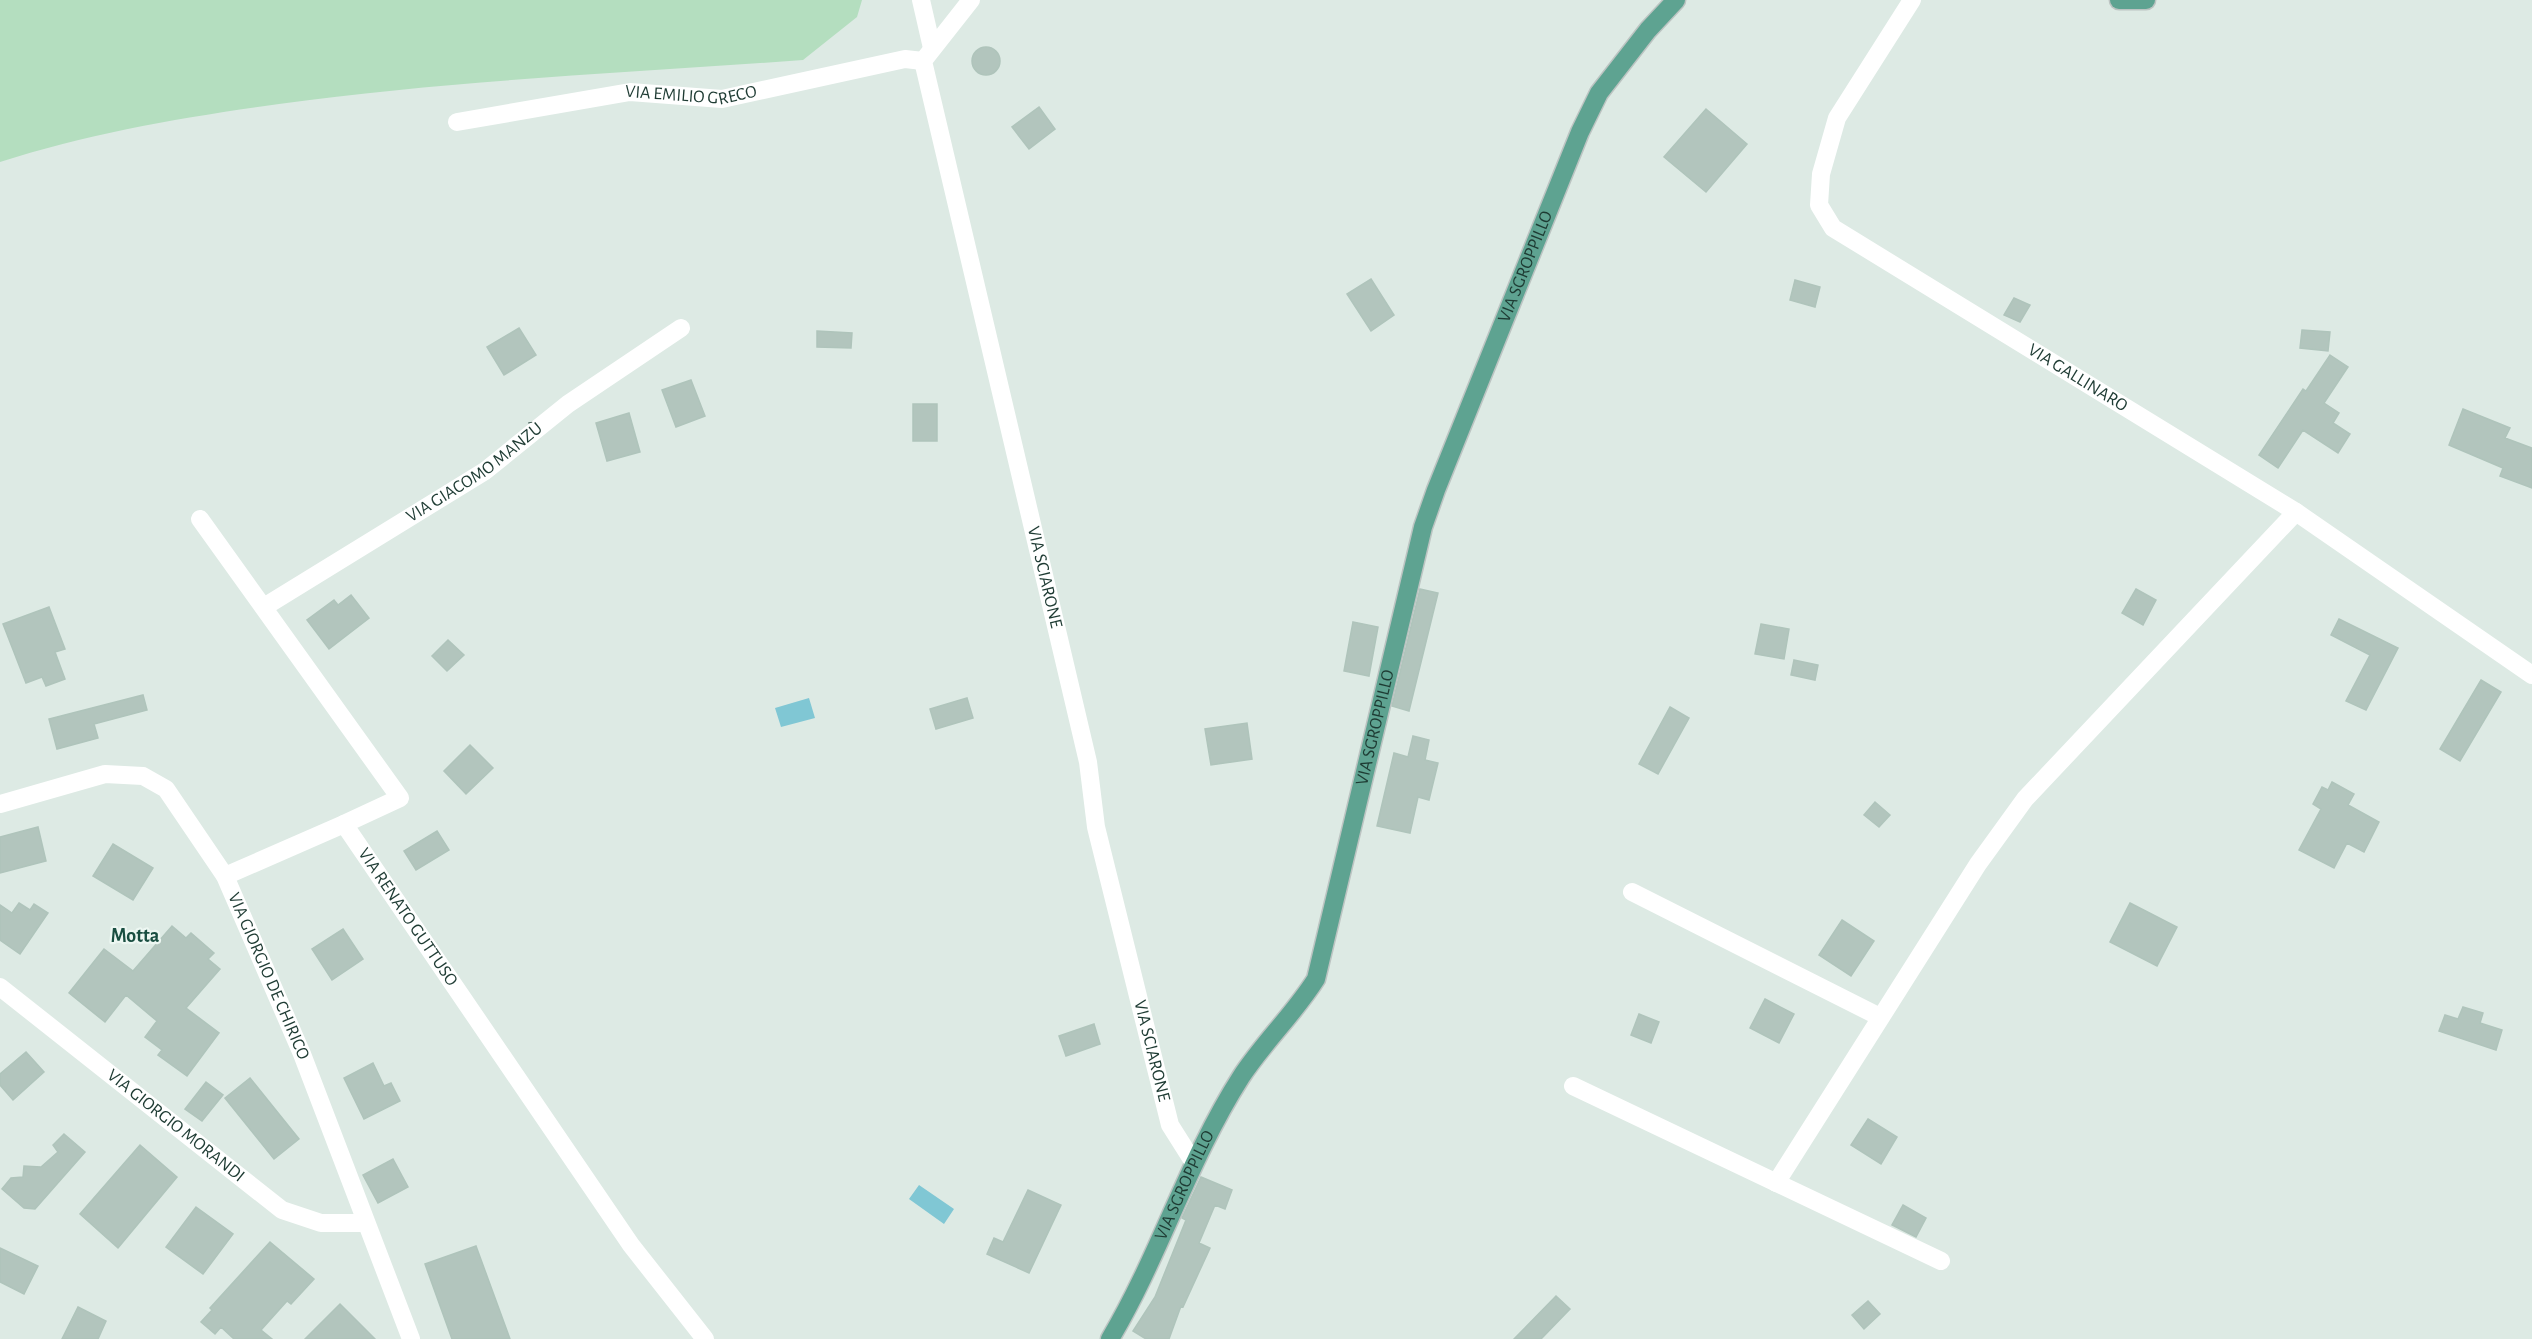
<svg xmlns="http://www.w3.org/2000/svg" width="2532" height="1339" font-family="'Alegreya Sans',sans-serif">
	<rect width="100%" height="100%" fill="#ddeae4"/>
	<path fill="#b4debf" d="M0,0H862L857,17L803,60C628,73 453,80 279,104C185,117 90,133 0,162Z"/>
	<path fill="#80c7d4" d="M809,698L815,718L781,727L775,708Z
		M919,1185L954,1209L944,1224L909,1199Z"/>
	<path fill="#b2c5bd" stroke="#afc4bb" stroke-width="1.5" d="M972 61a14 14 0 1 1 28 0a14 14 0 1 1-28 0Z
		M1039,107L1055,129L1029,149L1012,127Z
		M1706,109L1747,144L1706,192L1664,157Z
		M1371,279L1394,315L1371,331L1347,294Z
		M1795,280L1820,287L1815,307L1790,300Z
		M2014,298L2030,305L2020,322L2004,315Z
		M519,328L536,355L504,375L487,347Z
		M2302,330L2330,332L2328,351L2300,348Z
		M817,331L852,333L851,348L817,347Z
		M2330,355L2348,367L2324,403L2339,413L2333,423L2350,434L2338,453L2303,430L2278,468L2259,455L2303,389L2306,391Z
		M691,380L705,416L676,427L662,390Z
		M913,404H937V441H913Z
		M2463,409L2510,428L2505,438L2532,448V488L2500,476L2503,468L2449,445Z
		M629,413L640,452L607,461L596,423Z
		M1420,589L1438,593L1409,711L1392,706Z
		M2136,589L2156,600L2143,625L2122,613Z
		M351,595L369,618L329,649L307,620L334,600L338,605Z
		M49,607L65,649L55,652L65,679L46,686L42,677L26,683L3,624Z
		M2339,619L2398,648L2366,710L2346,701L2370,655L2331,635Z
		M1353,622L1378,627L1369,676L1344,671Z
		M1761,624L1789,629L1784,659L1755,654Z
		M448,640L464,655L447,671L432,656Z
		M1794,660L1818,665L1815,680L1791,675Z
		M2481,680L2501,692L2460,761L2440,749Z
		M143,695L147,710L94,724L98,738L57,749L49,719Z
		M967,698L973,718L936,729L930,709Z
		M1670,707L1689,718L1658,774L1639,764Z
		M1247,723L1252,759L1211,765L1205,729Z
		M1413,736L1429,740L1425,760L1438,763L1429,800L1418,797L1410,833L1377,826L1394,753L1408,757Z
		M470,745L493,768L466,794L444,771Z
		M2332,782L2354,794L2348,805L2379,822L2364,852L2347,843L2334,868L2299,850L2321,809L2313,804L2322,787L2328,790Z
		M1875,802L1890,815L1879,827L1864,815Z
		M38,827L46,861L0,873V837Z
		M437,831L449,850L416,870L404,851Z
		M113,844L153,868L133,900L93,876Z
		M19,903L30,910L34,904L48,913L20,954L0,940V905L12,913Z
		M2130,903L2177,927L2157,966L2110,942Z
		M1842,920L1874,941L1851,976L1819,955Z
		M172,926L186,938L191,933L214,953L208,959L220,969L186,1008L219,1033L187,1076L158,1055L162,1050L145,1037L157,1021L126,995L105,1022L69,993L104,949L133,971Z
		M343,929L363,959L332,980L312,949Z
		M1765,999L1794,1014L1779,1043L1750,1028Z
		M2463,1007L2483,1013L2480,1023L2502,1030L2496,1050L2439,1031L2445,1015L2458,1019Z
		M1639,1014L1659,1022L1651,1043L1631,1035Z
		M1094,1024L1100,1044L1066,1056L1059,1036Z
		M26,1052L44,1072L13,1100L0,1085V1074Z
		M373,1063L384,1086L391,1083L400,1101L364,1119L344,1078Z
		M250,1078L299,1139L274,1159L225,1098Z
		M206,1082L223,1095L202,1121L185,1109Z
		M1868,1119L1897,1137L1881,1164L1851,1145Z
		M64,1134L85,1152L35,1209L24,1208L2,1189L11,1178L23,1177L24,1166L41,1167L58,1152L53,1145Z
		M140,1145L177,1177L118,1248L80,1214Z
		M393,1159L408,1187L378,1203L363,1175Z
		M1201,1177L1232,1190L1225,1209L1215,1205L1199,1243L1210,1248L1183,1307L1181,1306L1169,1339H1146L1133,1331L1155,1297L1186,1220L1182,1218Z
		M1028,1190L1061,1205L1029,1273L987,1254L994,1238L1003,1242Z
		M1903,1205L1926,1218L1916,1237L1892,1225Z
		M196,1207L233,1234L203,1274L166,1247Z
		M270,1242L314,1279L291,1304L287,1301L261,1330L272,1339H234L221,1327L215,1334L201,1322L212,1310L210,1308Z
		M476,1246L510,1339H452L425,1264Z
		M0,1248L38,1266L24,1294L0,1282Z
		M1556,1296L1570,1309L1541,1339H1514Z
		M1868,1301L1880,1314L1864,1329L1852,1315Z
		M340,1304L375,1339H305Z
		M78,1307L106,1321L98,1339H62Z"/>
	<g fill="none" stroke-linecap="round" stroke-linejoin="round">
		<defs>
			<g id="major">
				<path d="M2119,0H2146"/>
				<path id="s8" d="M1110,1339C1160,1255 1188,1160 1241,1077C1263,1043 1294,1014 1316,979L1423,527L1436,490L1580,132L1599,93L1648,30L1676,0"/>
			</g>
		</defs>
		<use href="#major" stroke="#bcc4c2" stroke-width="21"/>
		<g stroke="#fff" stroke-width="18">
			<path d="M921,0L932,48"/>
			<path id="s1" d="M971,0L923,61L1088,762L1096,827L1170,1125L1194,1163"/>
			<path id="s2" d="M1912,0L1837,118L1821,174L1819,205L1833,228L2296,512L2532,675"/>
			<path id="s3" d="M457,122L630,92L722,99L905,59L923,61"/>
			<path id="s4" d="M200,519L400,798L344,824L631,1245L705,1339"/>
			<path id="s5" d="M264,607L485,471L568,404L681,328"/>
			<path id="s6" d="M0,804L105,774L143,776L166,789L225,876L302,1054L411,1339"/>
			<path d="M225,876L344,824"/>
			<path d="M1632,892L1880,1017"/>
			<path id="s7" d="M0,987L282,1210L321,1223H366"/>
			<path d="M1573,1086L1941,1261"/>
			<path d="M1776,1183L1978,864L2025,799L2296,512"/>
		</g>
		<use href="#major" stroke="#5ea391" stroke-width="18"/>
	</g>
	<g text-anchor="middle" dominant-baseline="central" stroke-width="4.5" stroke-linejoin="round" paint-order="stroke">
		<g font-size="18" fill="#1e3b33" stroke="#edf7f2">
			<text stroke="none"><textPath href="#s3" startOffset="237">VIA EMILIO GRECO</textPath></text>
			<text stroke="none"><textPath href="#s8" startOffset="1161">VIA SGROPPILLO</textPath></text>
			<text stroke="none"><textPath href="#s2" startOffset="543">VIA GALLINARO</textPath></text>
			<text stroke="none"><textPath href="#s5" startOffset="250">VIA GIACOMO MANZÙ</textPath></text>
			<text stroke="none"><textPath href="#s1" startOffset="608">VIA SCIARONE</textPath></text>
			<text stroke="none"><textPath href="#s8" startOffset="675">VIA SGROPPILLO</textPath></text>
			<text stroke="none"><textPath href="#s4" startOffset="518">VIA RENATO GUTTUSO</textPath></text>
			<text stroke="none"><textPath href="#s6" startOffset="388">VIA GIORGIO DE CHIRICO</textPath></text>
			<text stroke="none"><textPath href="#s1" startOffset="1094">VIA SCIARONE</textPath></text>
			<text stroke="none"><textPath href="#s7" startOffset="224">VIA GIORGIO MORANDI</textPath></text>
			<text stroke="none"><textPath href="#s8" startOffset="171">VIA SGROPPILLO</textPath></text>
		</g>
		<g font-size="20" font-weight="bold" fill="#194e41" stroke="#edf7f2">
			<text x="135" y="936">Motta</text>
		</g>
	</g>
</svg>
